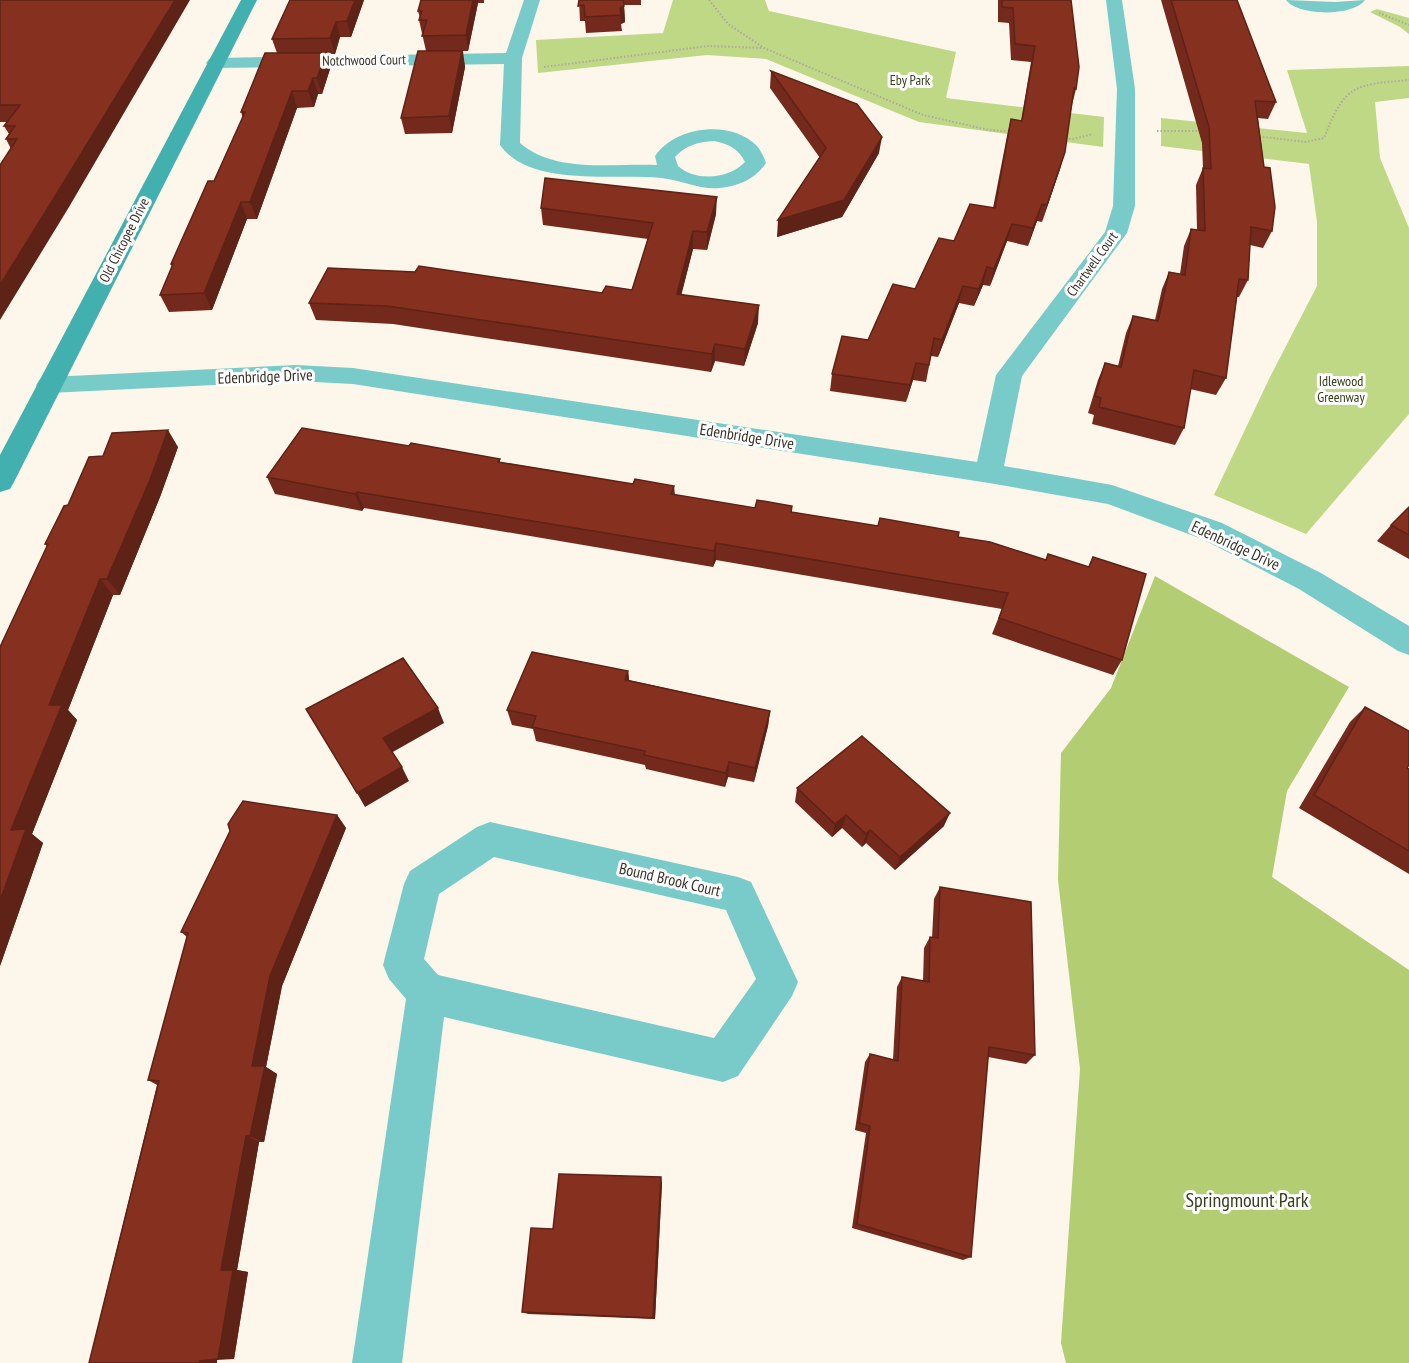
<svg xmlns="http://www.w3.org/2000/svg" width="1409" height="1363" font-family="'PT Sans Narrow',sans-serif">
	<rect width="100%" height="100%" fill="#fdf6ea"/>
	<path fill="#bfd886" d="M673,0H765L769,11L956,52L946,98L1104,117L1103,147L919,122L766,59L707,55L538,73L536,40L663,33Z
		M1377,9L1409,18V34L1400,27L1370,12Z
		M1409,66V98L1375,102L1380,158L1409,228V414L1306,534L1214,495L1270,377L1317,286V222L1309,164L1161,146V118L1307,133L1287,70Z"/>
	<path fill="#b2cd72" d="M1155,576L1349,687L1287,791L1272,877L1409,970V1363H1066L1061,1343L1080,1069L1058,880L1061,753L1111,688Z"/>
	<g fill="none" stroke-linecap="round" stroke-linejoin="round">
		<path stroke="#afa89c" stroke-width="2" stroke-dasharray="1.5 2" stroke-linecap="butt" d="M709,0L728,24L764,48L923,115L989,130L1013,132
			M1379,13L1409,25
			M544,67L708,46L763,48
			M1157,131H1204
			M1256,136L1306,142L1324,138C1345,84 1354,85 1409,80
			M1062,138L1073,139L1093,134"/>
		<path fill="#78cbc9" fill-rule="evenodd" d="M524,0H540L522,58L520,143C556,174 613,163 657,165L655,156C675,126 731,119 757,146C761,151 764,157 766,163C755,179 739,186 720,188C700,190 681,180 661,178C616,173 530,188 500,145L504,64L215,68L209,67L206,63L209,59L215,58L506,53ZM714,141C729,144 739,149 745,162C729,179 696,182 678,166L675,157C686,145 698,142 714,141Z
			M1106,0H1122L1135,89V206L1127,233L1022,376L1004,466L1112,485L1222,523L1321,573L1409,626V655L1398,651L1299,589L1202,539L1108,504L989,483L353,384L296,381L49,393L40,391L36,385L40,379L49,377L296,365L353,368L977,462L996,375L1105,232L1113,206L1117,89Z
			M1286,0L1335,2L1365,0C1353,17 1298,16 1286,0Z
			M490,822L738,877L751,882L798,982L792,996L738,1076L723,1082L444,1017L402,1363H352L406,999L389,979L383,965L404,884L410,871L477,827ZM494,857L726,910L756,979L714,1038L438,975L424,959L439,894Z"/>
		<path fill="#42b0ae" fill-rule="evenodd" d="M241,0H257L14,482L10,489L0,492V455Z"/>
	</g>
	<path fill="#73291c" d="M0,0L69,207L11,149L6,139L9,134L4,126L8,122H0Z
		M364,0L351,37H340L335,54H326L330,69L322,94H318L314,107L297,108L257,219H247L212,310L169,312L160,295L172,267L171,264L214,181L243,118L241,112L277,53L272,39Z
		M421,0H484V3H478L468,51H463L465,67L452,133L405,134L401,118L426,51L419,20L420,18L418,11Z
		M579,0H641V5H624L625,22L621,24L622,31L586,33L585,21H580Z
		M998,0H1071L1076,89L1072,105L1060,169L1042,222L1037,221L1028,246L1007,241L990,286L983,285L974,306L959,303L938,357L931,356L926,382L913,380L906,402L830,391L832,374L868,340L915,289L954,241L993,208L1007,136L1011,119L1021,121L1031,62L1011,60L1009,23L998,22Z
		M1161,0H1237L1276,102L1268,119L1258,118L1272,231L1263,248L1250,245L1248,280L1239,297H1237L1226,378L1216,395L1190,389L1184,428L1175,445L1092,424L1094,415L1088,413L1098,380L1105,363L1118,366L1126,333L1133,316L1155,320L1162,289L1169,272L1180,274L1184,246L1191,229L1197,230L1196,185L1203,168L1202,143Z
		M771,71L879,153L842,217L777,237L820,158L770,88Z
		M541,208L716,214L707,250L693,249L681,295L758,323L744,366L715,361L711,372L393,324L316,320L309,303L602,293L632,290L648,239L543,225Z
		M409,446L500,459V462L633,484L674,486L675,495L755,508L792,506V512L878,526L958,537L1046,560L1088,567L1093,557L1122,660L1113,675L992,634L1002,609L716,560L713,567L364,508L362,511L275,494L267,477Z
		M178,447L160,497L120,595H113L68,710L77,720L32,834L43,843L0,966L47,546L45,544L68,505L103,456Z
		M1409,507V559L1377,541L1391,525Z
		M628,671L629,680L770,711L768,726L754,782L728,777L725,787L646,769L645,765L536,741L533,729L512,725L507,710Z
		M1365,707L1409,769V874L1299,808L1350,722Z
		M797,788L944,826L895,870L866,843L862,847L842,828L832,837L795,802Z
		M337,815L346,828L282,986L266,1067L277,1074L264,1142H259L237,1270L248,1272L234,1359L217,1360V1363H89L157,1085L148,1080L187,937L181,932Z
		M940,887L1035,1055L1026,1064L988,1057L971,1257L963,1260L852,1228L866,1133L855,1130L865,1062L870,1054L893,1060L897,987L902,977L923,981L924,948L930,937L932,938L934,899Z
		M662,1183L655,1319L528,1314L522,1312L553,1229Z"/>
	<path fill="#5e2216" d="M175,0H190L69,207L0,320V285Z
		M355,0H364L351,37L347,21Z
		M473,0H478V3L468,51L466,35Z
		M624,6L625,22L621,24L620,8Z
		M336,22L340,37L335,54L330,38Z
		M462,51L465,67L452,133L449,116Z
		M326,53L330,69L322,94L317,78Z
		M313,78L318,94L314,107L308,91Z
		M292,91L297,108L257,219L250,202Z
		M882,137L879,153L842,217L777,237L778,220Z
		M1065,152L1060,169L1042,222L1047,205Z
		M717,197L716,214L707,250V232Z
		M241,202L247,219L212,310L204,293Z
		M1042,204L1037,221L1028,246L1033,228Z
		M1012,224L1007,241L990,286L994,269Z
		M693,231V249L677,312V294Z
		M987,267L983,285L974,306L979,289Z
		M963,286L959,303L938,357L942,340Z
		M759,305L758,323L744,366L745,349Z
		M715,344V361L711,372L712,354Z
		M916,363L913,380L906,402L910,385Z
		M168,430L178,447L160,497L120,595L107,579Z
		M357,492L364,508L362,511L355,494Z
		M716,543V560L713,567L714,551Z
		M100,579L113,595L68,710L77,720L32,834L43,843L0,966V901L11,830L49,705Z
		M628,671L630,687L625,680Z
		M438,708L444,723L391,753L383,738Z
		M770,711L768,726L754,782L755,768Z
		M729,762L728,777L725,787L726,773Z
		M402,767L409,781L365,807L357,793Z
		M950,813L944,826L895,870L900,857Z
		M337,815L346,828L282,986L266,1067L277,1074L264,1142L250,1136L252,1066L270,976Z
		M846,815L842,828L832,837L835,824Z
		M870,830L866,843L862,847L866,834Z
		M246,1136L259,1142L237,1270L248,1272L234,1359H218L221,1270Z
		M661,1177L662,1183L655,1319L653,1318Z
		M217,1360V1363H200V1361Z"/>
	<path fill="#863020" stroke="#5e2216" stroke-width="1.5" d="M0,0H175L59,190L0,285V165L17,139H6L15,126H4L20,105H0Z
		M290,0H355L347,21L336,22L330,38L272,39Z
		M421,0H473L466,35L422,36L427,20H419L422,11H418Z
		M579,0H623L624,6L620,8L621,15L585,17L584,5L578,6Z
		M1002,0H1071L1079,67L1076,89L1074,88L1065,152L1047,205L1042,204L1033,228L1012,224L994,269L987,267L979,289L963,286L942,340L934,338L929,365L916,363L910,385L832,374L842,336L868,340L893,284L915,289L939,238L954,241L970,204L995,208L1011,119L1022,121L1035,46L1015,44L1013,8L1002,7Z
		M1171,0H1237L1276,102L1255,101L1264,167L1270,168L1275,207L1272,231L1251,227L1248,280L1239,279L1226,378L1194,370L1184,428L1099,407L1101,398L1095,396L1105,363L1121,367L1133,316L1158,321L1169,272L1185,275L1191,229L1205,231L1203,168L1211,169L1209,127Z
		M418,51H462L449,116L401,118Z
		M265,53H326L317,78H313L308,91H292L250,202H241L204,293L160,295L173,264H171L208,181H214L245,112H241Z
		M771,71L857,104L882,137L844,200L778,220L826,148Z
		M545,178L717,197L707,232L693,231L677,294L759,305L745,349L715,344L712,354L387,306L309,303L328,268L415,272L419,266L602,293L606,286L632,290L653,223L541,208Z
		M302,428L409,446L411,443L500,459L498,462L633,484L635,479L674,486L671,494L755,508L757,500L792,506L791,512L878,526L880,518L959,532L958,537L990,542L1046,560L1048,554L1089,567L1093,557L1146,574L1122,660L999,618L1008,593L716,543L714,551L357,492L355,494L267,477Z
		M168,430L150,480L107,579H100L49,705H62L11,830L26,829L0,901V647L48,544H45L64,506L68,505L89,457L103,456L112,433Z
		M1409,507V535L1391,525Z
		M532,652L628,671L625,680L770,711L755,768L729,762L726,773L644,755L645,751L532,727L536,716L507,710Z
		M403,658L438,708L383,738L402,767L357,793L306,709Z
		M1365,707L1409,731V765L1407,768L1409,769V851L1314,795Z
		M862,736L950,813L900,857L870,830L866,834L846,815L835,824L797,788Z
		M243,801L337,815L270,976L252,1066H265L250,1136H246L221,1270H233L218,1359L200,1361V1363H89L159,1081L148,1080L188,933L181,932L230,831L228,824Z
		M940,887L1031,902L1035,1055L989,1047L971,1257L857,1224L870,1126L859,1123L870,1054L898,1061L902,977L929,982L930,937L938,938Z
		M559,1174L661,1177L653,1318L522,1312L531,1228L553,1229Z"/>
	<g text-anchor="middle" dominant-baseline="central" stroke-width="6" stroke-linejoin="round" paint-order="stroke">
		<g font-size="14" fill="#383126" stroke="#fff">
			<text transform="translate(364 60) rotate(-1)">Notchwood Court</text>
			<text transform="translate(124 240) rotate(-63)">Old Chicopee Drive</text>
			<text transform="translate(1092 264) rotate(-54)">Chartwell Court</text>
		</g>
		<g font-size="14" fill="#35401a" stroke="#fff">
			<text x="910" y="80">Eby Park</text>
			<text x="1341" y="381">Idlewood<tspan x="1341" dy="16">Greenway</tspan></text>
		</g>
		<g font-size="16" fill="#383126" stroke="#fff">
			<text transform="translate(265 376) rotate(-2)">Edenbridge Drive</text>
			<text transform="translate(747 436) rotate(9)">Edenbridge Drive</text>
			<text transform="translate(1236 545) rotate(25)">Edenbridge Drive</text>
			<text transform="translate(670 879) rotate(13)">Bound Brook Court</text>
		</g>
		<g font-size="20" fill="#35401a" stroke="#fff">
			<text x="1247" y="1200">Springmount Park</text>
		</g>
	</g>
</svg>
